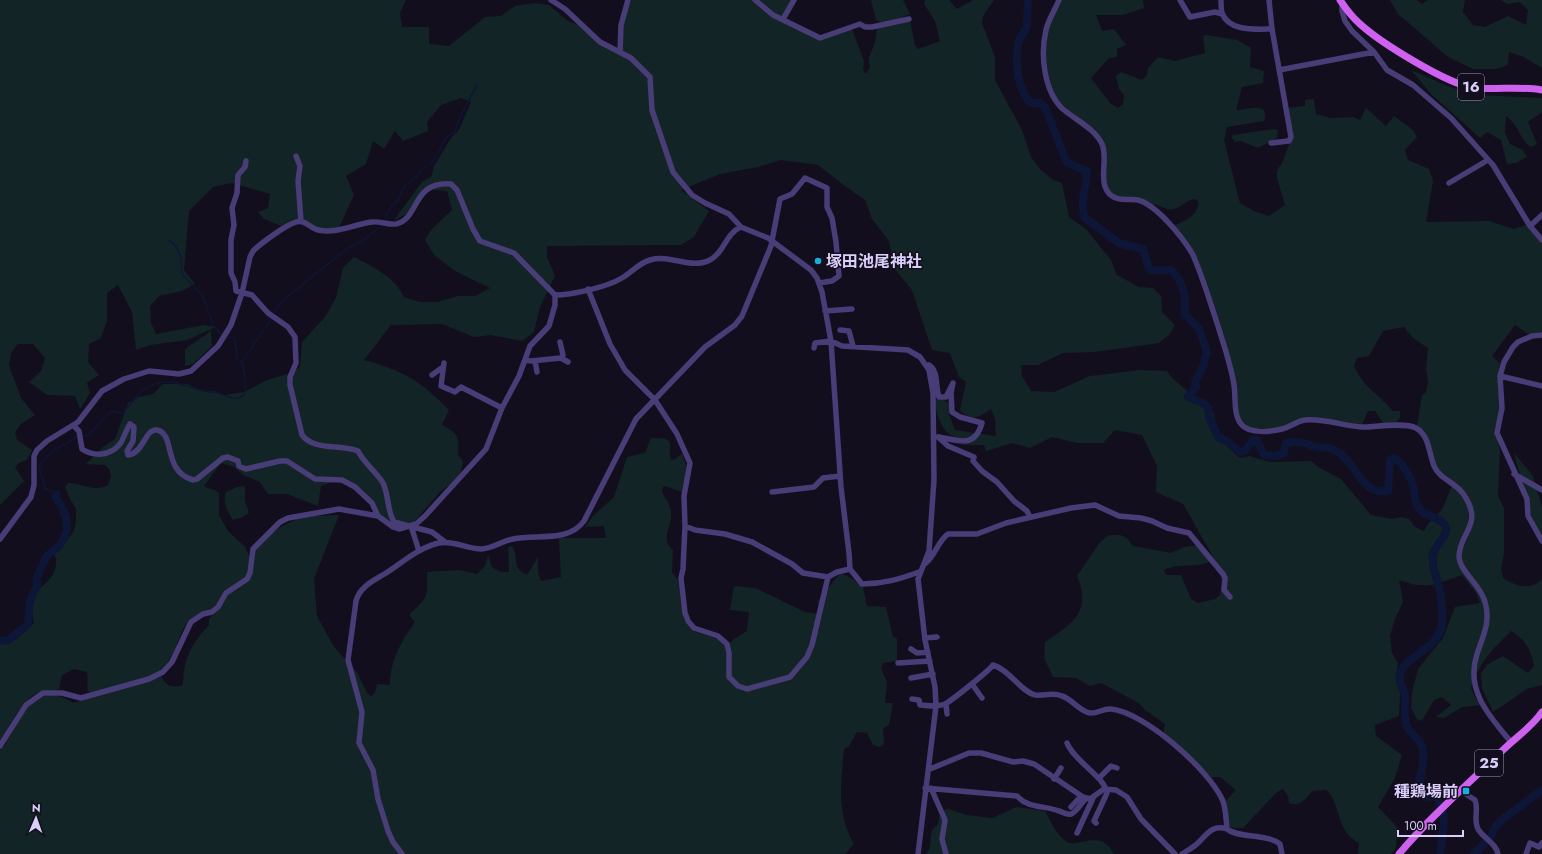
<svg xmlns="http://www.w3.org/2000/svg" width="1542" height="854" font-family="Jost,'Noto Sans JP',sans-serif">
	<rect width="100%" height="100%" fill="#130e1d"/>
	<path fill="#122426" d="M0,0H406L400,13L402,27H429V44L449,46L485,17L501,16L515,6L535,3L549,5L568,21L581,26L617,53L622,24L631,0H752L816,39L852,29L864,61L863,70L866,74L870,67C867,57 871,54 874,45C876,40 876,34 877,28L910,20L915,45L918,49L940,41L935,21L924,4L925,0H949L957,9L973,0H994L983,16L982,23L995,57V80L1022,130L1031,157L1041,170L1053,180L1062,183L1069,217L1086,229L1111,260L1117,275L1139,287L1153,288L1161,296L1162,312L1175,325L1169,335L1159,343L1095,352L1063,353L1038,365H1021L1022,376L1031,391L1054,392L1090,376L1141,370L1167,371C1172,379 1178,383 1185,389C1197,401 1197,406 1214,413C1216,438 1222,442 1240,458L1249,456L1270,462L1311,461L1320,468L1341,479L1371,515L1392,519L1402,517L1409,519L1415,527L1424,531L1428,524L1442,510L1452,485C1477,506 1470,525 1456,550L1461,551C1464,545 1469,537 1470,531C1472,519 1473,499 1463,490C1454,481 1442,478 1436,466C1428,452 1433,435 1417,426L1422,395L1426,392L1428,382L1426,369L1428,348L1413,338L1404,327L1383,331L1369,356L1357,358L1354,366C1364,388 1379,394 1393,411H1400V418L1395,423L1384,424L1375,411H1368L1362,425L1311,418L1276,428H1252L1245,425L1240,419L1238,410L1232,363L1198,259L1175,228V225C1185,221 1200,215 1198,201L1195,199C1186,200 1181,208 1173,209C1168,211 1161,206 1156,205C1143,201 1122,202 1112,193C1100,182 1110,159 1104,146C1097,129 1071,114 1059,101C1047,88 1043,47 1048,31C1050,20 1057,10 1061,0H1143L1144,8L1123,15H1096L1102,31L1114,29L1126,45L1117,49V57L1109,58L1091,78L1110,103L1118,108L1123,104L1124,95L1119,89L1116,76L1121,72L1142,80L1147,75L1148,68L1158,57L1175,61L1205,53L1203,36L1206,35L1237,40L1251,48L1250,67L1264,71L1263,83L1242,87L1236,110C1247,110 1271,101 1264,121L1227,127L1224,140L1240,203L1254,211L1269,216L1285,205L1277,178V170L1282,163L1292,137L1287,108L1305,106V100L1314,99L1316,114L1331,118L1353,117L1360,120L1366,108L1386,126L1394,116L1413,130L1417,137L1405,150L1408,160L1429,169L1433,181L1426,222L1489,221L1514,229L1526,225L1542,243V332L1528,334L1515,325L1492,356L1500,363L1498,378L1501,403L1495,431L1500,449L1498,496L1504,508V553L1501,569L1503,578C1515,586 1531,591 1542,579V685L1527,689L1493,712L1482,688L1481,673L1488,664L1503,656L1528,673L1534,666C1531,650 1525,639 1511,631C1491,651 1480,662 1471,688L1476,699L1481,705L1462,707L1444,718L1436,717L1451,705L1442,697L1434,700L1423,719L1418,721L1411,708L1412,692L1418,669L1443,638L1455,607L1480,603L1476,593L1462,575C1434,585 1427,590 1399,580L1403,602L1395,619L1390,636L1392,653L1398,663L1396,678L1400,693L1399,716L1375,725L1376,736L1402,755L1395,778L1378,807L1397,827L1396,848L1391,854H1358L1359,843C1335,832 1341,801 1326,790L1313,791C1305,798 1301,808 1289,803L1288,796L1283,789L1277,792L1243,828H1234L1229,826L1225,802L1236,790L1220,777H1209L1163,735L1165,724L1145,710L1139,703L1101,683L1090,686L1076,678L1053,677L1044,658L1045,642C1073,623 1092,612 1077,576L1100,542L1109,535H1120L1127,538L1133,546L1171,553L1184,547L1199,545L1211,561C1196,569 1180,562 1164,570L1166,575H1181L1191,599L1198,603L1215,599L1220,595L1222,582L1220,569L1183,504L1156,492L1157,466L1142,435L1115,430L1103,443H1077L1052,437L1030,448L1012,443L986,451L984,445H962L959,438C942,436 935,413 935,399L944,400L949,404V414L955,430L996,436L995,419L991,409C980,417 971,422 960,410L966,382L959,377L950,353L932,350L912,290L894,268L889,241L872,219L865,200L845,186L818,165L781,160L758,167L720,174L681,190L709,211L694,237L681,245L547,246V257L555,276L540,307L534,332L522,341L491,335L474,337L442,324L391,325L364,360C404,371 420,380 449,410L442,425C459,434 459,436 458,455L463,461L461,472L453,482L440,492L413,523L394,526L379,515L374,503L343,478L321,486L318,506L287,494H268L260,482L243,475L234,467L221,463L204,486C209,490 215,488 219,493V515L228,531L245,547L251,560L257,542L267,534L297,519L309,516L339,515L314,579L317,616L334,647L357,672L367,693L371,696L375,693L377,684L390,685C390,660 401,642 415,622L409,615C428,597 428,598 427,572L460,570L477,574L485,566L488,555L492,567L501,572H509L508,547L512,546C520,558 510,567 527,575L538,557V573L541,581L561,577L559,538H606L604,526L585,527L592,517L614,497L627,457L645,453L651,438C680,437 666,446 671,460L676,459L682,453L687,468L682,492L665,486L663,487L662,492C665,499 670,503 671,512C673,526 659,539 673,550L672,572L678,580L684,620L689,627L696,632L730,643L734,639L747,631L749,612L730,610L734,586L755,588L805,612L819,614L818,601L840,573L851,578L863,587L867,606L886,607L893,637L897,639V661L883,663L881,668L887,682L885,703H893L889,725L883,728L884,744L880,747L873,745L867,733L857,732L849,746L844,749C841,784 836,812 854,844L845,854H0V750L5,745C21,717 35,678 73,703L150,681L161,676C167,687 171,687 182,686C184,681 183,676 184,670C187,653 196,638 209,625V619L215,613L218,607C208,611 198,612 190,620C176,633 178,658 158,672C140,684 113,687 91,693L88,691C86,685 89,679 87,672L74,669L62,675L59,689C53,692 45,690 38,693C20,700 10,727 0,743V645L18,638L34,623L32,613L27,608L30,595C42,587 58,576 56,559C55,555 53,552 55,547C57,541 62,542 67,539C77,532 76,519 76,508L71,501L65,487L68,483C82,483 93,493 108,485L111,477L109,469L105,465L86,464L103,447L115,439L128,403L139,397L153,394L163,384H187L200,390L214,391L224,395L244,392L267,380L291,373L300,367L302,342L325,317L336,298L343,268L354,257C373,267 394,276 404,297L420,302H437L458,296H475L490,288L455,271L434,255L425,240L430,231L452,210L447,191L429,189L411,212L394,220L422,182L431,177L434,166L451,138L459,130L471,102L461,98L441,105L427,122L428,131L403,141L395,131L384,149L373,141L366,164L346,176L354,195L336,234L312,230L293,219L281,226L264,219L258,212L268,208L270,194L232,183L213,187L189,211L184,270L195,284L182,291L159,296L150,306L151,323L156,334L204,325L216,327L187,340L150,345L136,350L132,312L118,285L107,293V321L101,338L89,344L88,362L99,375L87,383L90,393L80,409L75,396L47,395L29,382L41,371L45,358L33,344H18L11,353L9,365L21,398L35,415L21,424L15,432L17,440L32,450L27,460L19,463L15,467L24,481L0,505Z
		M758,0H793L783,17L773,14Z
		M871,0H903L910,14L885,24L876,20Z
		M1390,0H1417L1422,4L1428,0H1465L1463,12L1473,25L1485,27L1508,16L1526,25L1528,10L1520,2L1507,4L1501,0H1542V68L1524,57L1509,52L1508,65L1496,69H1473L1448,57L1398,14Z
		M1411,70L1450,87L1477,95L1542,98V112L1528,122L1537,144L1531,147C1517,137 1521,127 1506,116L1505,132L1510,144L1523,150L1527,157L1516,163L1507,164L1501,140L1487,132L1480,138L1431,94Z
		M1273,129L1278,130L1277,138L1258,148L1241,141L1235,142L1232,138L1233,135Z
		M211,331L212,346L193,364L185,366V349Z
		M1514,453L1533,476L1542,507V535L1533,521Z
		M245,486V501L249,513L243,517L233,520C228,512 222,502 226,492L237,487Z
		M1016,807L1045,811C1050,820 1057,836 1067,842C1079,849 1099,827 1114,854H926C933,847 929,839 932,830L938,824L940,812L947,809L952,810L966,815L993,818Z"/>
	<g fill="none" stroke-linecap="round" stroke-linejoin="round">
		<path stroke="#0d1636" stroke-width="1.5" d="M430,164C443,153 438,140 455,132L461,115L477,85
			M385,219L391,207L398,200L404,186L416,177L425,166
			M169,240L175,245L181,257L182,274L203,296L213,325L222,335
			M274,314L279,304L287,297L349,247L362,241L379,228
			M228,337L234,338L237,351L236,358L242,362
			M82,435L87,436L111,411L121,413C137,402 137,388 159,383C174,379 186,387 200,390C206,392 213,392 218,393C227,395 234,403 244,395L246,382L242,362L271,319
			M56,494L45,488L39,466C53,445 63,448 78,436"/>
		<path stroke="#0d1636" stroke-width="8" d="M1028,0C1027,8 1028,17 1027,25C1026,32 1019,37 1018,44C1015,62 1017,90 1031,103H1040L1045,107L1067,163L1087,171C1087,186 1079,203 1085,218L1119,243L1143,249L1149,268L1152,270H1171C1183,280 1187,299 1184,313L1199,329L1207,352L1203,367L1195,382L1196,387L1188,397L1201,402L1208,407L1209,417L1218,437L1227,441L1240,452L1245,451L1253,440H1257L1264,455L1276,456L1284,453L1286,443C1297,440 1306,444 1317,447C1323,448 1329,447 1335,450C1356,461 1361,496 1388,491L1390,460L1393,458C1403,462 1412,479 1414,490C1415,495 1414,502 1418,507C1424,518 1442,516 1446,528C1448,536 1435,546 1433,554C1431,564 1435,572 1437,581C1441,591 1444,618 1441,629C1434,652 1403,656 1400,675C1398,682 1404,688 1405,695C1406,708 1402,718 1409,730C1412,736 1421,740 1422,746C1427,762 1418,777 1419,791L1425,797L1434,795C1450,811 1442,833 1440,854
			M0,641L9,640L28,624C29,610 29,596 38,585L36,579C40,572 42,563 47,556C50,552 55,550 59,546C72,531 67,512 56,498V494
			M1474,854L1490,838L1496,826L1503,819L1542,790"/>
		<path stroke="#483d77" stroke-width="5.5" d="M551,0L565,9L600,42L631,58L650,77L652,110L673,172L692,195L705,203L729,214L741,227L768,238L811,270L817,278L822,292L831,341L841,487L849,553L850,569
			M755,0L773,15L820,38L860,24L865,27H872L909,19
			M1059,0C1055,10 1048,20 1046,30C1040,55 1044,93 1064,110C1076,120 1095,129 1102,144C1109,159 1096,185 1112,196C1120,202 1130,198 1138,200C1157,205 1184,239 1193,255C1203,278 1210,302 1218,326C1224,346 1231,365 1234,385C1236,397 1233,414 1241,424C1249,434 1270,432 1282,429C1290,427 1297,421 1305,420C1324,418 1343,426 1362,427C1376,427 1404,422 1416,428C1429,435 1429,453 1434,466C1440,480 1456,482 1464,495C1484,524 1459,534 1459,556C1459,571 1481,585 1485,602C1491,621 1483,636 1477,654C1465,690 1489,716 1511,742
			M1180,0L1190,17L1215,12L1222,14
			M1221,0C1221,4 1221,9 1222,13C1229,32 1256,29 1272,29
			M1269,0L1272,29L1291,137L1289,141L1271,143
			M1342,2V11L1345,21L1352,31L1374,52L1387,70L1413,85L1451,118L1493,165L1530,226L1542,240
			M783,19L794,0
			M620,52L621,25L628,0
			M1279,70L1374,52
			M296,156L300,166L298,181L301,221
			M246,161L245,167L238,175L237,193L232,208L234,225L231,240V273L235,282L236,291L252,295L268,313L288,327L295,337L296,363L290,377V385L302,435C314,451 340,444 358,451C364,463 378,474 383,483C389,496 387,510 394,522L432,532L445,542
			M1449,183L1488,160
			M1530,226L1542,215
			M588,289L610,344L625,370L655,400L677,434L690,463L684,496L685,526L683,569L681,578L685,613L688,621L694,628L718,636L727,644L729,653V677L738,686L747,689L790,677L807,657L812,645L828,577
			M825,311L852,309
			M840,330L849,331L853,346
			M1542,335L1532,336L1518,342L1513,347L1504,362L1500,376L1502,408L1497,433L1527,499L1528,516L1542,541
			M560,342L563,355L561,358
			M814,348L815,343L831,341L842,346L908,350L920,357L929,370L933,393L934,480L929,551L918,579L925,640L935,687L936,706L918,854
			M525,360L531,361L561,358L568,362
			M535,361L537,372
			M444,363L441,386L455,392L461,387L502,408
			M929,365C939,371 935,387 939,397H946L953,383L951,393L952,412L960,417L982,423C975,448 960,441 939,437
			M432,375L443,367
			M1500,376L1542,386
			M74,426L79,431L82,449C94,457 110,456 120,444C124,438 126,430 130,424L134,427L133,441L127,451L128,455C144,453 145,428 157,430C176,434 162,471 193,480L197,479L223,458L228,457L238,461L239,466L246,469L280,461H287L315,479L342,480L355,487L372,503L378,516L393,527L399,529L416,524L425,516L486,449L502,408L519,376L530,346L549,326L555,305V295
			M938,437L948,446L974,457L973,461L982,471L997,482L1014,501L1027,511L1030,517
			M1514,474L1542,490
			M772,492L814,487L823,478L840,476
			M411,526L419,551
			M685,526L695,530L725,534L752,542L792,564L803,573L828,577L837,572L850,569L862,584C883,584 900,579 919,572
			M0,539L31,497L34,485V456L37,450L47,441L78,422L102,391L124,379L149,371L179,374L191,371L218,346L231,325L242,293L250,257L253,251C260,244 287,224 296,222C305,219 310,228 318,230C337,234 354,224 372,222C380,221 388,225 396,224C420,219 411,181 451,184L457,190L473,229L480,241L514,253L555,295C572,295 607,287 622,278C632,272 639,263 650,260C671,254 691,270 710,260C724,253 726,233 741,227
			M926,563C936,554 938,541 948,534H977L1006,523L1071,508L1095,505L1119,516L1141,518L1152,521L1167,528L1189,533L1223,574L1225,578L1224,590L1230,597
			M925,638L937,637
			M911,649L917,653L928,652
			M898,663L930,661
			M911,678L933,674
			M972,684L982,698
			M912,699L919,700L920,705C929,706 937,707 945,704C951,701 990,670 993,665C1010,670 1020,691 1035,695C1044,696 1053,692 1062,696C1072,699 1079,711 1090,713C1097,714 1104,708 1111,709C1144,712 1208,769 1222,799C1226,807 1226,819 1227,829C1240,839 1265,833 1280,844L1282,854
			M946,704L947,714
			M1067,743C1074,761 1105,777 1107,793L1094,821L1096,823
			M0,746L26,705L43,693H62L81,698L149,679L163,672L172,662L191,622L203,614L212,612L218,607L226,593L247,579L250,573L253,549L280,522L288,518L339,509L378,516
			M930,769L969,753H981L1013,762L1023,761L1034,764L1083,797L1090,799L1104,789L1116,790L1127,797L1141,819L1175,854
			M1099,778L1111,766L1117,768
			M1054,779L1061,768
			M925,788L1017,796C1029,809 1044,805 1059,811C1063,812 1066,815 1071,814C1076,813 1082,802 1086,798
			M931,788L945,820L942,839L946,854
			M1461,791L1475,800C1479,809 1473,819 1478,829C1484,839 1496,843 1498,854
			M1071,807L1081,796
			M1077,833L1094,796
			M402,854L393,842L388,831L378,799L373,770L359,743L362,712L348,660L356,601C360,586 375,580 386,573C403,562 420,547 439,543C453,540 467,549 481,549C492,549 502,541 513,539C536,534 568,543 584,521L636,419L705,347L735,325L742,316L771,246L780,199L792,194L805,178L827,188V207L832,218L836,242L839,276L832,281L819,283
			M1182,854C1188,850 1194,847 1198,843C1207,834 1213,824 1227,829
			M1526,854L1530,843L1539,847L1542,843"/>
		<path stroke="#ce61ef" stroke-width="7" d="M1340,0C1346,9 1352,17 1360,24C1381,43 1447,84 1474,88C1497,90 1520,86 1542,90
			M1399,854C1430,817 1468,784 1503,750C1516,737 1531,728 1542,712"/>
	</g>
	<g fill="#17aede" stroke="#130e1d" stroke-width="1.5">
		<circle cx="818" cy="261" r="4"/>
		<rect x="1462" y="787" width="8" height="8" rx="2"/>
	</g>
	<g text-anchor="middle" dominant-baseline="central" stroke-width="3" stroke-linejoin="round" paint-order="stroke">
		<g fill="#130e1d" stroke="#9e95b8" stroke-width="1">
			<rect x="1458" y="74" width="26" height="26" rx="3"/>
			<rect x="1475" y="750" width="28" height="26" rx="3"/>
		</g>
		<g font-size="15" font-weight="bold" fill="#dacffa">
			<text x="1471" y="87">16</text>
			<text x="1489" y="763">25</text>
		</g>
		<g font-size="16" font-weight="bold" fill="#dacffa" stroke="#130e1d" text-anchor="start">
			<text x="826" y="261">塚田池尾神社</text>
			<text x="1458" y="791" text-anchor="end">種鶏場前</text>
		</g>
	</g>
	<g transform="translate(36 818) rotate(2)" stroke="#130e1d" stroke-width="3" paint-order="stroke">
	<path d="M0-3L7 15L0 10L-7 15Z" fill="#dacffa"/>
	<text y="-6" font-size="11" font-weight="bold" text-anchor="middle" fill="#dacffa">N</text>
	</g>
	<path d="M1398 830v6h65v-6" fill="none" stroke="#dacffa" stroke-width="2"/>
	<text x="1404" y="830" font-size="12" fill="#dacffa" stroke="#130e1d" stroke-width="3" paint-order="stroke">100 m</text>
</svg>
